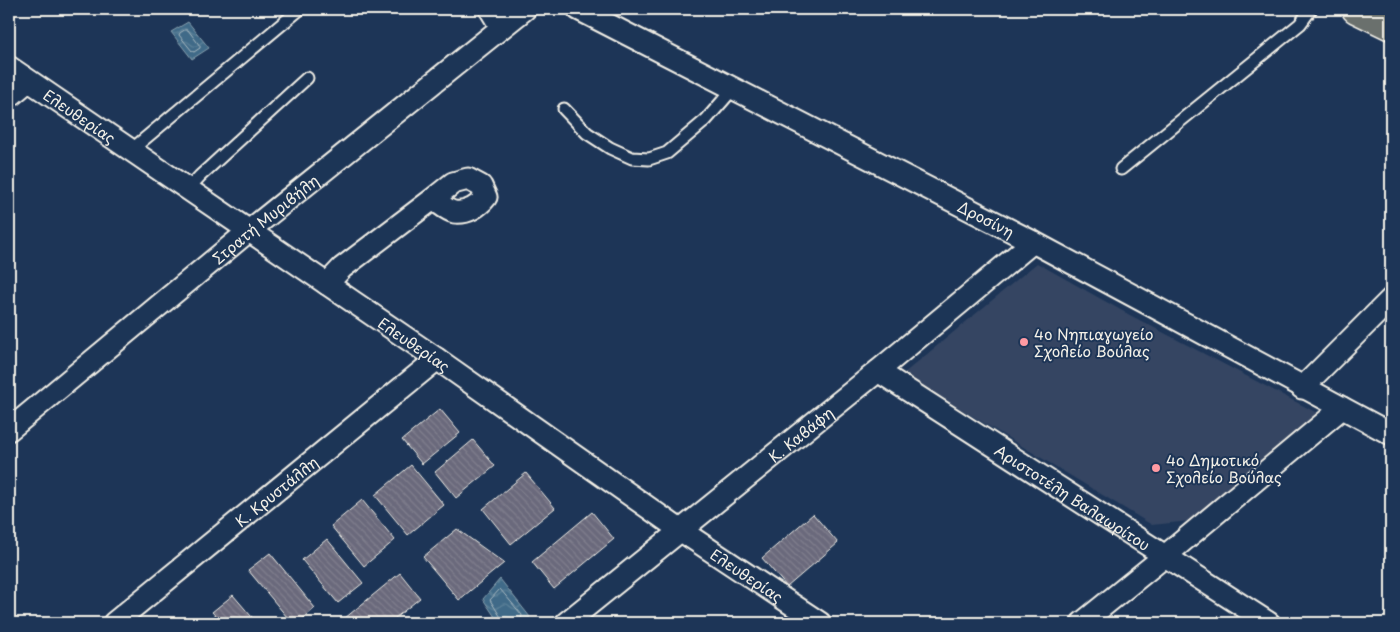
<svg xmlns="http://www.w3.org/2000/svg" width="1400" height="632" font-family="'Playpen Sans',sans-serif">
	<defs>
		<pattern id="water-waves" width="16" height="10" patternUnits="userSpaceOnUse" patternTransform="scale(1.25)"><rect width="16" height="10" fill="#416b88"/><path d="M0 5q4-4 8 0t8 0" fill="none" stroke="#5d8199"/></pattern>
		<pattern id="building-back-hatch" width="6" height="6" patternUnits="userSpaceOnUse" patternTransform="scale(1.25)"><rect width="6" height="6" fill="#6a697b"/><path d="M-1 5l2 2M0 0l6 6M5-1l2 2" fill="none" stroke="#807f8e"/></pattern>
	</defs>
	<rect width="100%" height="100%" fill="#1d3557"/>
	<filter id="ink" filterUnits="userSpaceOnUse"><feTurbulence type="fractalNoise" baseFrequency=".02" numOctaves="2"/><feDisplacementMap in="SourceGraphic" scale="10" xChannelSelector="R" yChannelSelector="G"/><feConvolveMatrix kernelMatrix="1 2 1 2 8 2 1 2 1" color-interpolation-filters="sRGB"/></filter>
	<g filter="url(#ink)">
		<path fill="#344562" d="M1037,263L1126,313L1319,414L1190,521L1152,525L903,374Z"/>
		<path fill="url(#water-waves)" stroke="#89a1ae" d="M188,22L209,48L192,59L171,32Z
			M500,579L530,617L523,623H499L483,599Z"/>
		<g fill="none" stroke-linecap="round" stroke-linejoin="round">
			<path stroke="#acbbc2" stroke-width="1" d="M185,30H188L200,46V48L194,52L192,51L179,35L180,33Z
				M503,623L502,619L490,600L500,589L522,615L520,623"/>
		</g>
		<path fill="url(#building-back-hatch)" stroke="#f4f1e8" d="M440,409L460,433L422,464L402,440Z
			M473,440L495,466L456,498L435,472Z
			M411,465L444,505L408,535L375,495Z
			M526,473L555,508L511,544L483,509Z
			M362,500L395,540L364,566L331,526Z
			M592,512L614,539L554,589L532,562Z
			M813,514L838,543L787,587L762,558Z
			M457,529L504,563L459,600L423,557Z
			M327,539L363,583L338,603L302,560Z
			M270,553L315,608L298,623H292L248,570Z
			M400,573L420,598L389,623H339Z
			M233,595L257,623H222L212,612Z"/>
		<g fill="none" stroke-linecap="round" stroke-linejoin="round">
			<defs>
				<path id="service" d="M564,109L587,133L610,148L632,158L649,159L667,153L706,120L733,89
					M130,151L300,9
					M1121,169L1300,24L1311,9
					M188,189L200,176L307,78"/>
				<g id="minor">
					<path d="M490,9L501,27"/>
					<path id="s1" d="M578,9L1033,242L1391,434"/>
					<path id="s2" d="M9,67L437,359L680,530L820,623"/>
					<path d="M9,97L28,81"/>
					<path d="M327,284L342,268L433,199L453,183L468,179L481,186L486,197C479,206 467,214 454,212C448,211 439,203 433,199"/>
					<path id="s3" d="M878,371L1269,623"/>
					<path d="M1302,388L1391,299"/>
					<path id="s4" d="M9,430L250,230L525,9"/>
					<path id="s5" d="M114,623L437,359"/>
					<path id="s6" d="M566,623L878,371L1033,242"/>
					<path d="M1082,623L1165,556L1342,408"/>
				</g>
				<path id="trunk" d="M1356,9L1391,26"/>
			</defs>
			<use href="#service" stroke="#f4f1e8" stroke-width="15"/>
			<use href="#minor" stroke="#f4f1e8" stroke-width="25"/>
			<use href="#trunk" stroke="#f4f1e8" stroke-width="31"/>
			<use href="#service" stroke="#1d3557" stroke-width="11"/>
			<use href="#minor" stroke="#1d3557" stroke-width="21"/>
			<use href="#trunk" stroke="#6a706d" stroke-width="28"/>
		</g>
	</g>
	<g fill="#ff9aa2" stroke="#1d3557" stroke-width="2">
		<circle cx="1024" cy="342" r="5"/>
		<circle cx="1156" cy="468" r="5"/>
	</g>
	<g text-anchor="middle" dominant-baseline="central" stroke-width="4" stroke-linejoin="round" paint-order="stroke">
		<g font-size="15" fill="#f4f1e8" stroke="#1d3557">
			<text stroke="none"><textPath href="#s2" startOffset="86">Ελευθερίας</textPath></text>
			<text stroke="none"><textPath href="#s4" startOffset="332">Στρατή Μυριβήλη</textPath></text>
			<text stroke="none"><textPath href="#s1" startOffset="459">Δροσίνη</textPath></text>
			<text stroke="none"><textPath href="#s2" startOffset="491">Ελευθερίας</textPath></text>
			<text stroke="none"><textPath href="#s6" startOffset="301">Κ. Καβάφη</textPath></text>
			<text stroke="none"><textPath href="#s5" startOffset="209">Κ. Κρυστάλλη</textPath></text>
			<text stroke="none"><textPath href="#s3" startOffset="232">Αριστοτέλη Βαλαωρίτου</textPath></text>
			<text stroke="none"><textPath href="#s2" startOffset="896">Ελευθερίας</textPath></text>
		</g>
		<g font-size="15" fill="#f4f1e8" stroke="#1d3557" text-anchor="start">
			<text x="1034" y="333">4ο Νηπιαγωγείο<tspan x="1034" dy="17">Σχολείο Βούλας</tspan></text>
			<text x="1166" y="459">4ο Δημοτικό<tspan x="1166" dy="17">Σχολείο Βούλας</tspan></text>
		</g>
	</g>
	<rect width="1400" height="632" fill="none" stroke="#1d3557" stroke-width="30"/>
	<rect x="15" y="15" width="1370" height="602" fill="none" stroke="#f4f1e8" stroke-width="2" filter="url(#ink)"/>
</svg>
